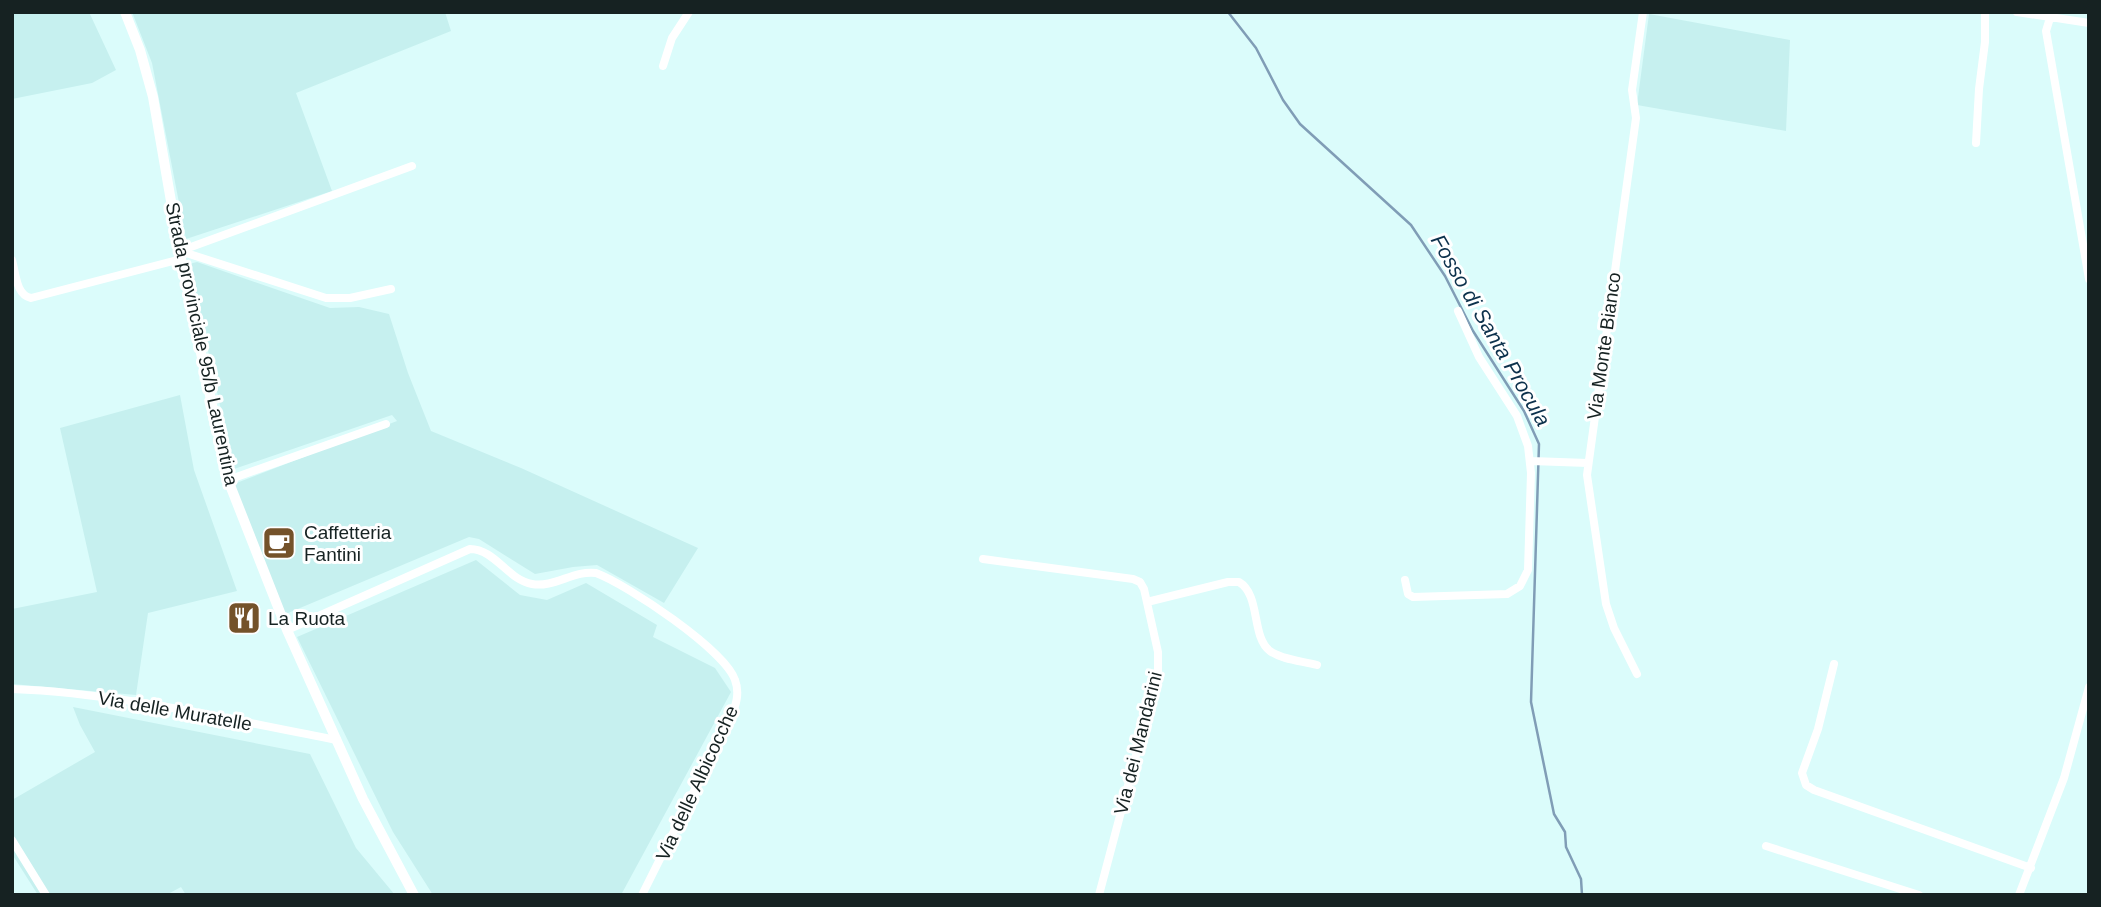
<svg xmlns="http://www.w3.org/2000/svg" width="2101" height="907" font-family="Helvetica,sans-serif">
	<rect width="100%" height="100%" fill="#dbfcfb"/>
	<path fill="#c6f0ef" d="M12,12H89L116,70L92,83L12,99Z
		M132,12H445L451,31L296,93L332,191L186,239L152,63Z
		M1649,14L1790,40L1786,131L1637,105Z
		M197,262L330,308L359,307L389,314L408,373L431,431L521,468L698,548L664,603L597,565L573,567L535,574L479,539L469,537L281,616L226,487L397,421L392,415L234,469L189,264Z
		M180,395L194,470L237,591L148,613L136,695L12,684V609L97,592L60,428Z
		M476,560L520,595L547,600L586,583L657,625L653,637L715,668L731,692L621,895H433L393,832L297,637Z
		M73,707L310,754L356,848L395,895H186L181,887L166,895H38L12,854V800L95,752L80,725Z"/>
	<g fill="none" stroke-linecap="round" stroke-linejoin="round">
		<path stroke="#809db6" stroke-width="2.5" d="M1228,12L1256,48L1283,100L1300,124L1411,225L1445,276L1473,331L1524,411L1539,444L1531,702L1554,814L1565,832L1566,847L1581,879L1582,895"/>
		<path stroke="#fff" stroke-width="8" d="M2017,12L2089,23
			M2050,18L2046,31L2089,279
			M663,66L672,38L689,12
			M1976,143L1979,89L1985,42V12
			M180,251L412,166
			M180,251L326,298H350L391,289
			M12,260C16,274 16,295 31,298L181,259
			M1531,461L1588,463
			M228,480L386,424
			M983,559L1133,579L1140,582L1144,589L1158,652V672L1099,895
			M1405,580L1408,594L1413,597L1507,594L1520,586L1528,570L1531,473L1528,446L1517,416L1479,357L1458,311
			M1147,602L1228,582H1239C1261,595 1251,637 1270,651C1282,660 1303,661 1317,665
			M287,630L470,549C495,549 508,580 532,584C554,588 574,570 596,573C628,585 725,650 735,680C740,693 736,705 731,717L642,895
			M1834,664L1818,729L1802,773L1806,785L1814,790L2031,868
			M1637,674L1614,628L1606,604L1587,475L1636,118L1632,90L1643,12
			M12,689C121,693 230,720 337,740
			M12,840L46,895
			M1766,846L1919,895
			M2019,895L2064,778L2089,687"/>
		<path stroke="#fff" stroke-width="10" d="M125,12L140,50L153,97L181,259L228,480L287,630L363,799L414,895"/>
	</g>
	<defs>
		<symbol id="cafe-square" viewBox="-11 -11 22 22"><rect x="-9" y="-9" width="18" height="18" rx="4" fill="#74522a" stroke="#fff"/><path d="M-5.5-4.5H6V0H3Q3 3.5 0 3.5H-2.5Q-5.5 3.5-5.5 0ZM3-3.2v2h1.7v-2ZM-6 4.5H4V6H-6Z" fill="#fff"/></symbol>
		<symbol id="restaurant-square" viewBox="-11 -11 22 22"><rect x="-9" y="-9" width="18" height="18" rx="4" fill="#74522a" stroke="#fff"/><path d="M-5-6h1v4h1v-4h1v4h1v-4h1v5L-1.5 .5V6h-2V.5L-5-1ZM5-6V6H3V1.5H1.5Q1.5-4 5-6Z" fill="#fff"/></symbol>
	</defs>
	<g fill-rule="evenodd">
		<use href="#cafe-square" x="260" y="524" width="38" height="38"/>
		<use href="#restaurant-square" x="225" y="599" width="38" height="38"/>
	</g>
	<g text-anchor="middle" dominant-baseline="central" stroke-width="6" stroke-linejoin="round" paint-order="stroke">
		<g font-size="19" fill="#162222" stroke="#fff">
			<text transform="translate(202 344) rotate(78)">Strada provinciale 95/b Laurentina</text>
			<text transform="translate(1604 346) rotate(-82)">Via Monte Bianco</text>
			<text transform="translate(175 711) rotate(10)">Via delle Muratelle</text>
			<text transform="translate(1138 743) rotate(-76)">Via dei Mandarini</text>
			<text transform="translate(697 783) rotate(-65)">Via delle Albicocche</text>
		</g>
		<g font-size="19" fill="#162222" stroke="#fff" text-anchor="start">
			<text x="304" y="532">Caffetteria<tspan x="304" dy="22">Fantini</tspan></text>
			<text x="268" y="618">La Ruota</text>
		</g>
		<g font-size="21" font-style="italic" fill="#0c314c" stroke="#fff">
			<text transform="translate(1491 330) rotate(60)">Fosso di Santa Procula</text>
		</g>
	</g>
	<rect width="2101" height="907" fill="none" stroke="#162222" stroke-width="28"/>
</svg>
